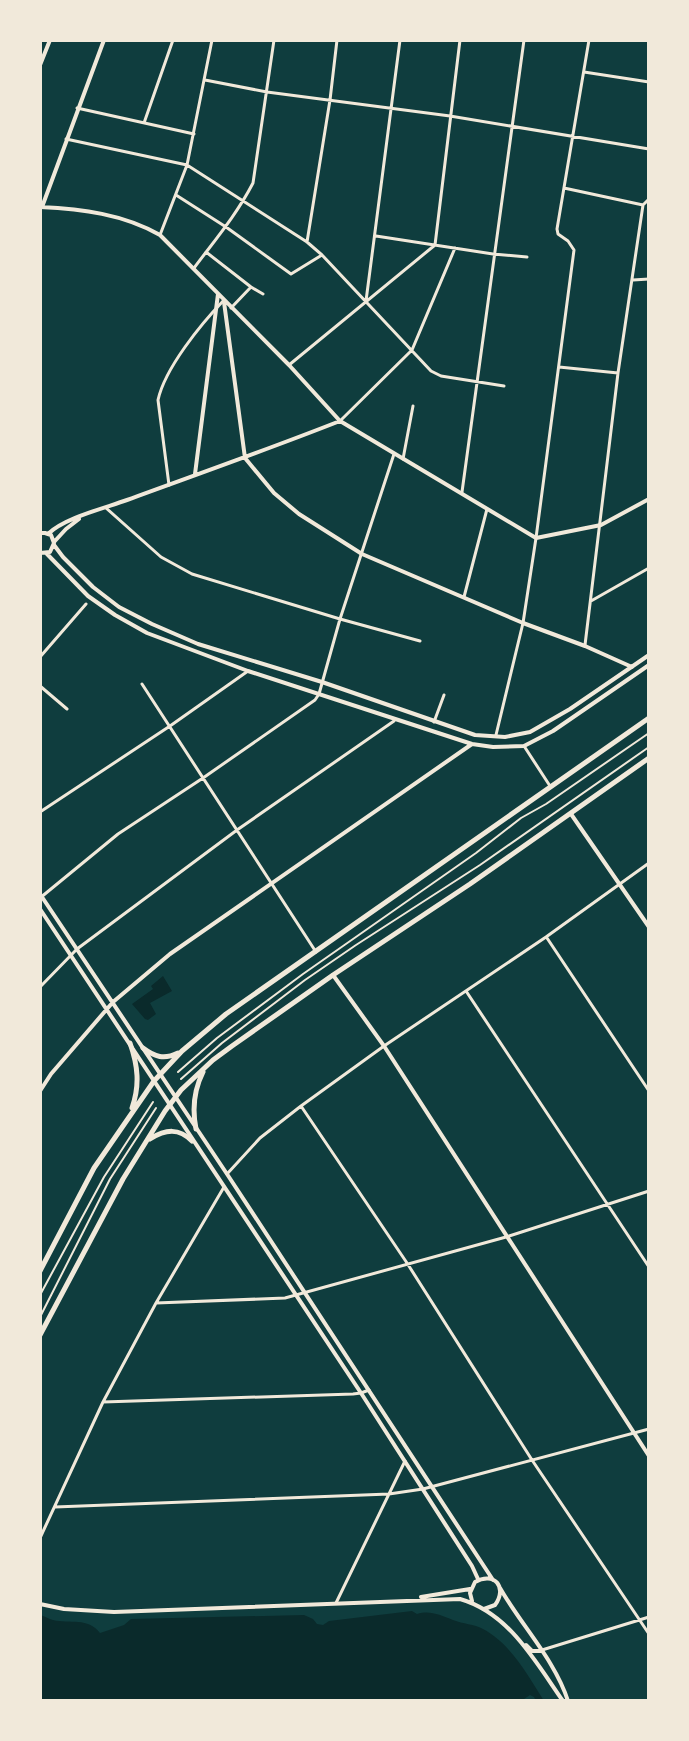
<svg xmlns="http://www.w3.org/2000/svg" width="689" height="1741" font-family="'Fira Sans',sans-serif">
	<rect width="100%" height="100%" fill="#0f3d3e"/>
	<path fill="#0a2a2b" d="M163,976L172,991L150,1003L156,1014L148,1020L145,1019L132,1004L153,989L151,986Z
		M412,1611L417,1614C430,1610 440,1615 453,1620C463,1624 474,1624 483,1629C510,1643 528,1675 544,1701H536L534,1697L530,1695L521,1701H40V1615C44,1616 49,1619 53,1620C70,1624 88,1617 100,1633L124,1625L131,1619L304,1615L313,1619L317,1624L323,1625L329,1621Z"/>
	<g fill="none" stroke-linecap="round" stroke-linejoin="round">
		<path stroke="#f1e9da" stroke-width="2" d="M178,1072L217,1038L303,974L476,853L521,818L546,804L649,733
			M181,1079L222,1043L305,980L356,945L480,865L649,747
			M40,1295L104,1177L153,1102
			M40,1317L110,1179L156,1108"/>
		<path stroke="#f1e9da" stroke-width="3" d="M584,72L649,82
			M205,80L267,92L450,116L649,149
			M77,108L194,134
			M144,123L173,40
			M66,139L187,165L307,242L322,255L431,371L441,376L504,386
			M564,188L643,205
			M176,195L226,227L291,274L322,255
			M160,235L187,165L212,40
			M376,236L493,254L527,257
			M307,242L330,100L337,40
			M206,252L251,287L263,294
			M194,268C215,240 237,214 253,183L274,40
			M633,280L649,279
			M366,301L400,40
			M231,308L251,287
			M289,365L435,245L460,40
			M559,367L618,373
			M340,421L412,350L455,248
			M403,459L413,406
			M169,485L158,400C165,368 201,324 224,300
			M462,492L524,40
			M106,508L161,557L192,574L340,619L420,641
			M464,597L487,509
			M591,601L649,568
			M585,645L618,373L643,205L649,199
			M40,657L86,604
			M142,684L316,952
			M40,686L67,709
			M434,722L444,695
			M496,735L523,623L536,538L574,250L568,241L558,234L557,229L589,40
			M524,746L550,786
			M40,812L170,726L248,671
			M40,898L118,834L203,778L315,700L319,694L340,619L394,454
			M547,938L649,1091
			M40,987L77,949L237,830L394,721
			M466,991L649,1267
			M301,1106L407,1263L532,1460L649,1634
			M227,1174L260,1138L301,1106L384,1046L546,937L649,863
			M156,1303L285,1298L506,1237L649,1191
			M103,1402L353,1394L361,1393L369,1390
			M55,1507L389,1494L423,1489L649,1429
			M40,1538L103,1402L156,1303L224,1187
			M336,1603L405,1461
			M542,1650L649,1617"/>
		<path stroke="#f1e9da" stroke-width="4" d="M40,65L50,40
			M40,207C82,209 123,214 160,235L289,365L340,421L536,538L601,525L649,499
			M42,207L104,40
			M224,302L245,458L274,493L299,514L362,554L523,623L585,646L632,667
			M195,474L218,294
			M40,533H45L51,535L54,543L50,552L40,553
			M48,534C64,518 105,508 127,500C198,474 269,449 340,421
			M54,542L66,529L79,519
			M54,545L63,557L93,587L119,607L152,624L198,644L322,682L475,735L505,737L530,732L570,709L649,655
			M47,554L88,596L115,615L147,633L248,671L472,744L493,747L524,746L553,731L649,665
			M571,814L649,927
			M40,894L227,1174L493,1580
			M40,909L361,1393L472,1566L478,1579
			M333,975L384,1046L649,1456
			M40,1091L51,1074L113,1002L170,954L472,744
			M500,1588C521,1625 555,1660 568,1701
			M421,1597L470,1589
			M472,1601L470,1593L475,1582C494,1571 508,1587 495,1605L484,1609
			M40,1604L64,1609L114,1612L460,1599C509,1613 535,1661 563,1701
			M526,1645L532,1651H541"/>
		<path stroke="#f1e9da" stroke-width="5" d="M130,1043C138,1066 140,1085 132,1108
			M143,1048C155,1057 164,1060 178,1053
			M196,1129C192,1109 194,1090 203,1072
			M150,1139C166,1129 179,1128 192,1141
			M40,1271L94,1168L154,1081L182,1051L226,1014L649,718
			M40,1335L123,1179L165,1111L181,1090L213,1060L232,1046L333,975L470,884L649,758"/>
	</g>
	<rect width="689" height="1741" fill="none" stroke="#f1e9da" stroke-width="84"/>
</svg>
